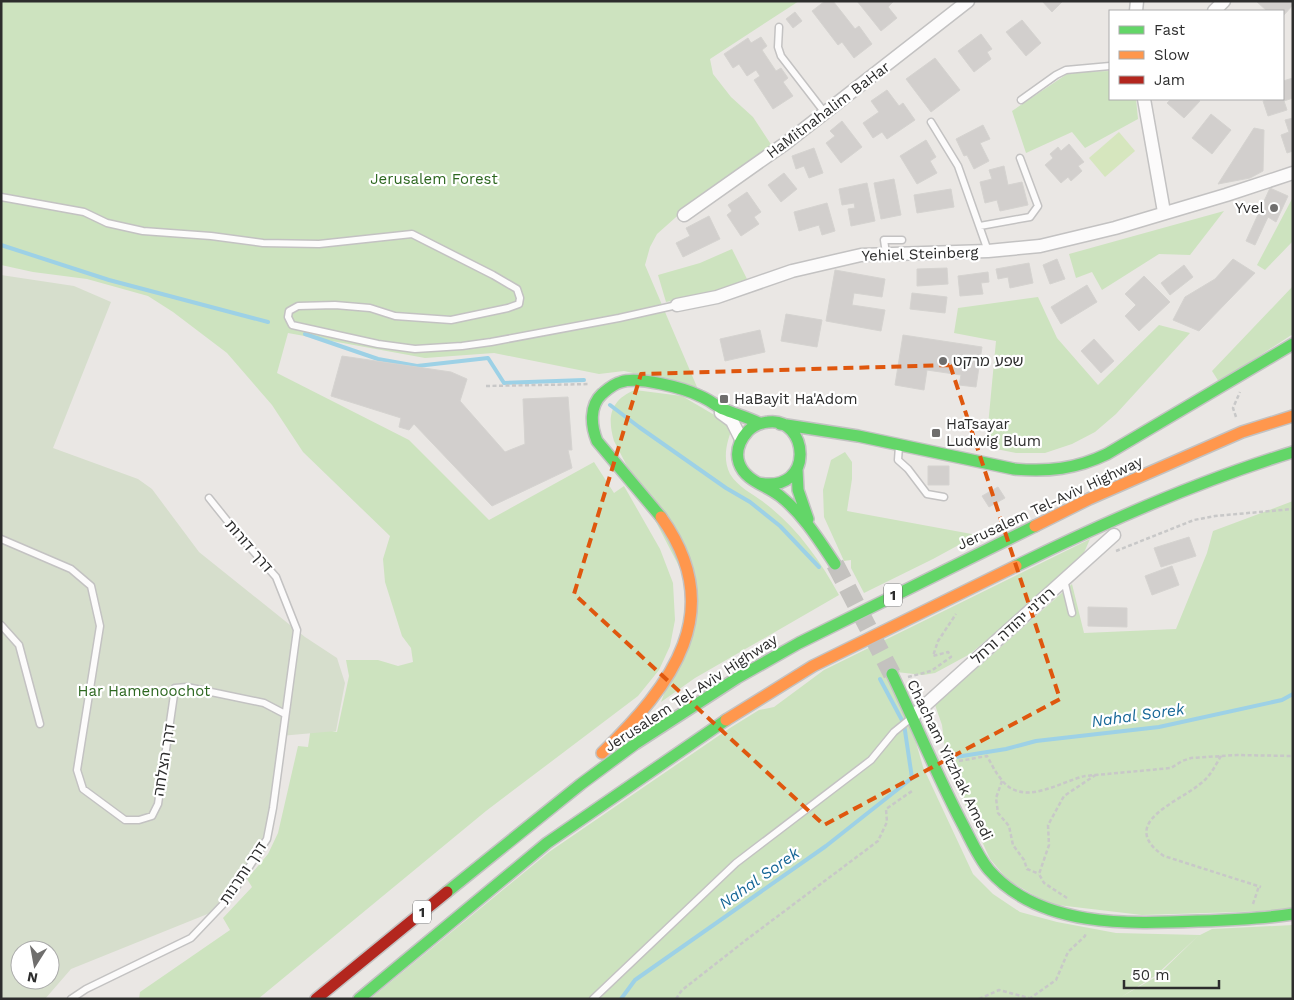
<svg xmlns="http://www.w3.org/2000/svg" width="1294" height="1000" font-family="'Work Sans','Noto Sans Hebrew',sans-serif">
	<rect width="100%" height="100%" fill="#eae7e4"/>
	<path fill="#cde3bf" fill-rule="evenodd" d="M1,1H799L710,59L713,74L731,97L753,117L774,149L684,210L657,234L650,247L645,265L697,387L624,371L599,374L494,353L425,358L288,333L277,373L409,440L489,520L594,462L614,493L624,486L660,549L673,583L675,620L670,646L659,670L638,696L486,811L258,999H139L140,992L230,930L223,918L252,887L247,879L268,854L278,833L298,746L308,747L311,727L337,732L349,676L346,660H378L398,666L413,662L411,648L402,636L385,582L383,559L390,536L303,452L272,405L227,353L173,312L148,296L87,279L33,272L1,265Z
		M1110,71V99H1136L1138,119L1085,148L1072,132L1026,153L1012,111L1067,74L1079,72Z
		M1293,197V241L1265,270L1257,265Z
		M1224,211L1190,255L1159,254L1102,290L1092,272L1076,278L1069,254Z
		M732,249L748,281L711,292L666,302L658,275L700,263Z
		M1293,286V334L1219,382L1212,371Z
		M1038,297L1057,338L1098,385L1159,325L1190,333L1116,414L1095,432L1072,444L1045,453H1016L986,447L996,341L954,333L958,308Z
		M635,390L682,396L733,426C727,441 722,458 730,474C740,490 758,496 771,508C800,532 821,562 839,595L695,678L661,702L698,603L614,441C607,417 610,400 635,390Z
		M845,452L852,462V479L847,511L977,535L933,559L864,593L851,568V560L844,561L824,517L823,490L831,460Z
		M1293,501V908L1269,911L1142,915L1049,904L1008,880L990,859L947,765L942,725L935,705L1072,584L1084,633L1176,629L1207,553L1213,531Z
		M1090,539L1083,555L1069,571L970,654L935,673L923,675L896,672L923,767L973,874L993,894L1020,912L1057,922L1116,933L1200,935L1212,929L1293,925V999H370L549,852L730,728L759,710L774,707L824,670ZM1198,936L1156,977L1121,997L1155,976Z"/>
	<path fill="#d6decc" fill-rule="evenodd" d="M1,275L74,286L111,302L53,448L138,479L152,489L199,552L305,637L337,658L345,683L336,731L280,736L267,845L210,913L71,969L45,999H1ZM20,950H50V980H20Z"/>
	<path fill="#d6e6be" d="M1119,132L1135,151L1105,177L1089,158Z"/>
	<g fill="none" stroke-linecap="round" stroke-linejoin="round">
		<path stroke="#9dd1e6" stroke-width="4" d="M1,245L109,280L268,322
			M305,334L378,359L417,366L488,358L504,383L584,380
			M610,405L639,427L726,488L750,502L780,526L819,567
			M956,757L1006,749L1036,741L1159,727L1282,700L1293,694
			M621,999L635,980L826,846L912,778L904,724L880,679"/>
	</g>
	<path fill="#d2cfcd" stroke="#d5d3d0" d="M825,1H833L855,29L859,26L872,44L854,58L842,42L838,45L812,11Z
		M857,1H894L888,7L897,18L881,31Z
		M1042,1H1063L1052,12Z
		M1256,1H1293V5L1283,16V11H1267Z
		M795,12L802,21L793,28L786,19Z
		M1022,20L1041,43L1026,56L1006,32Z
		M981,34L992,49L987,52L991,59L974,72L958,51Z
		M761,37L767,46L762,50L776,71L781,68L788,78L783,82L793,96L773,109L754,80L760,76L756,70L747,76L739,64L733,68L724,54L748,38L751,43Z
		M935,58L960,90L931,112L906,79Z
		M1293,78V98L1284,101L1287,110L1268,116L1263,101L1269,99H1283V81Z
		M887,90L899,106L903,103L915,120L887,139L882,132L873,138L863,123L879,112L871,101Z
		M1171,99H1197L1200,101L1184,118L1167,103Z
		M1211,114L1231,130L1212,154L1192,138Z
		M1293,118V151L1287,153L1281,135L1289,132L1285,120Z
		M842,121L862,147L841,163L826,143L835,136L830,131Z
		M983,125L990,139L980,143L989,161L974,169L967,155L964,156L956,139Z
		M1254,128L1264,130L1263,171L1250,178L1218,184Z
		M926,140L936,157L930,161L937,173L917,184L900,156Z
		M1069,144L1084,162L1078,166L1082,171L1071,181L1068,177L1061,183L1045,165L1053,158L1050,154L1058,147L1061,151Z
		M814,148L823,173L809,178L804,166L796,169L792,156Z
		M1004,166L1008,185L1022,182L1028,205L1000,211L997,200L985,203L980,182L992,179L989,170Z
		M784,173L797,189L781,202L768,185Z
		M894,179L901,215L881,219L874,183Z
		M867,183L875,221L851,226L848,209L855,208L854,203L842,205L839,189Z
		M1270,188L1288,196L1276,222L1268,217L1255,245L1246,241Z
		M951,189L954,207L917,213L914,195Z
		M747,192L761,212L754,217L759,224L741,236L727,215L732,211L728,205Z
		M827,203L835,231L822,235L819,225L799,231L794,212Z
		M709,216L720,239L683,257L676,243L690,236L686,228Z
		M1057,259L1065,279L1050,284L1043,265Z
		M1233,259L1255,273L1199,331L1173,320L1185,297L1215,279Z
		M1029,263L1033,283L1010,288L1008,277L998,279L996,269Z
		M1184,265L1193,277L1170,295L1161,283Z
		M947,268L948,284L917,286V269Z
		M835,270L885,279L882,297L854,293L852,305L885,310L881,331L826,321Z
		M988,272L989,282L981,283L983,294L960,296L958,276Z
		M1144,276L1170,302L1139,331L1125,316L1136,305L1125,294Z
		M1087,285L1097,302L1061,324L1051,307Z
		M912,293L947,297L945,313L910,309Z
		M786,314L822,320L817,347L781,341Z
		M760,330L765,352L725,361L720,339Z
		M903,335L982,347L976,387L959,385L961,375L927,370L924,390L895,385Z
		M1094,339L1114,361L1101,373L1081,351Z
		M342,356L451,372L467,379L460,401L505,452L525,444L523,399L568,397L572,450H568L572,468L492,506L414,424L409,430L399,427L401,418L331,396Z
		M928,466H949V485H928Z
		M998,487L1005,498L989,507L982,496Z
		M1189,537L1196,556L1161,567L1154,548Z
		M1172,566L1179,585L1152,595L1145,576Z
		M1088,607L1127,608V627L1088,626Z"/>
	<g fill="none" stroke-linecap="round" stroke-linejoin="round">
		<path stroke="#c4c2bf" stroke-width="18" stroke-dasharray="18 9" stroke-linecap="butt" d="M835,564L892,674"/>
		<defs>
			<path id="lane" d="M779,27L778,47L781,56L825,113
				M1021,100L1056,75L1066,70L1110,66
				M931,122L958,166L988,251
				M1,197L84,212L107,223L143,231L211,236L263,243L319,244L412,234L493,275L517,289L520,298L519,304L508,308L451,320L395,316L370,308L335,305L298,306L289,311L288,317L292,325L378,344L415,349L462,346L491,342L619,318L677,305
				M980,226L1030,217L1038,206L1020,158
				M886,253L884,240H902
				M899,446L898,460L908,469L927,494L944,497
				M1,539L71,569L91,586L100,626L77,770L83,789L125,820H139L152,816L158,804L175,688L187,687L264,703L285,714
				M1064,580L1072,613
				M1,625L19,645L40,724
				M71,999L86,989L191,938L230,897L267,839L273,808L297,630L276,577L233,528L209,498
				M593,999L736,863L871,760L894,732L910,719"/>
			<path id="street" d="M1136,11L1137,1
				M1214,11L1224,1
				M1144,99L1164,212
				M684,215L786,143L968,1
				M677,305L717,297L792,271L861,255L988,251L1040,246L1115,228L1226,195L1293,173
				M721,413L732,421L741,439
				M912,717L1114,535"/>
			<path id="fast" d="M780,424L858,436L1014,469C1048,472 1076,469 1107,454L1293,344
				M797,469L798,490L808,519
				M758,483C817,494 808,416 768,422C760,423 753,426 748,431C740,440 735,451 739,463C745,481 766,485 780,496C803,514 819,540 835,564
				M661,517L597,441C591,426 589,406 602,394C608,389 613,384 621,382C638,376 684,388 700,396C708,399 715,405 723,409C735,414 747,417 759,423
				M1016,566C1105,522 1198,481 1293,452
				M892,674C916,724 937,776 963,825C971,840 978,857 989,870C1040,928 1129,924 1199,921C1230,920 1262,919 1293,914
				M447,892L581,784L635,744L737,678L799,643L1035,526
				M359,999L547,843L726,720"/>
			<path id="slow" d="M1035,526L1089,499L1242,432L1293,416
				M726,720L813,666L1016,566
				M602,753C672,685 729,611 661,517"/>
			<path id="jam" d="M316,999L447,892"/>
		</defs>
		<use href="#lane" stroke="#c3c2c2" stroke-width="9"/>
		<use href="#street" stroke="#c3c2c2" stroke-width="15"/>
		<use href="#fast" stroke="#c3c2c2" stroke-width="14"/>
		<use href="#slow" stroke="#c3c2c2" stroke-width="14"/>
		<use href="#jam" stroke="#c3c2c2" stroke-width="14"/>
		<path stroke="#c8c8c8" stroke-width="2.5" stroke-dasharray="4 2.5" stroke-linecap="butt" d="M486,386L590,384
			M1236,417L1233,408L1240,392
			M1116,551L1194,520L1215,516L1293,509
			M908,677L931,671L951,657L948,652L933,656L938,641L956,614
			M1221,756C1215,766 1210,777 1200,784C1179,802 1116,823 1164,856L1261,887
			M959,761L987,756C991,763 995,772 1001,779C1022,808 1059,782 1085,776L1171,768L1182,761L1191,758L1237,755L1293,756
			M1002,781L996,798L998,813L1009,826L1013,845L1024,860L1027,869L1039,874
			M1067,898L1044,883L1039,874L1049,845L1048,825L1064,796L1097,774
			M1253,904L1259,886
			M676,999L682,990L746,940L878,841L887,822L886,809L912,791
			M979,999L999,990L1029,998
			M1029,999L1056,980L1068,952L1085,936L1086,932"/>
		<use href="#lane" stroke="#fcfbfb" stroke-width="6"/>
		<use href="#street" stroke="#fcfbfb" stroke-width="12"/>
		<use href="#fast" stroke="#63d668" stroke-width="11"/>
		<use href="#slow" stroke="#ff974d" stroke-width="11"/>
		<use href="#jam" stroke="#b3261e" stroke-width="11"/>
	</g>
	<path fill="none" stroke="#df570e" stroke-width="4" stroke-dasharray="10 6" stroke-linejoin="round" d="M950,365L1060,699L824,825L574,594L641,374Z"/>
	<g fill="#6f6e6d" stroke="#fff" stroke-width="2">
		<circle cx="1274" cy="208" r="5"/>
		<circle cx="943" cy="361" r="5"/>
		<rect x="719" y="394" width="10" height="10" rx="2.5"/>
		<rect x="931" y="428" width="10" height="10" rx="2.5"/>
	</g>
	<g text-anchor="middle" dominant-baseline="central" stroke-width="4.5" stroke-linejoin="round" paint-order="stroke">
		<g fill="#fff" stroke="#6c6c6c" stroke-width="1">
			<rect x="884" y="583.5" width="18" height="23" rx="4"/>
			<rect x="413" y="900.5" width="18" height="23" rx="4"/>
		</g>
		<g font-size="14" font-weight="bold" fill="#2d2d2d">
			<text x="893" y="595">1</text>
			<text x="422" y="912">1</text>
		</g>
		<g font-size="15" fill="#2d2d2d" stroke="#fff">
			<text transform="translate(828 110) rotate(-37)">HaMitnahalim BaHar</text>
			<text transform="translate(920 254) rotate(-2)">Yehiel Steinberg</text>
			<text transform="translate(1050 503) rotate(-25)">Jerusalem Tel-Aviv Highway</text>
			<text transform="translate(249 546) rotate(49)">דרך דורות</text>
			<text transform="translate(1013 626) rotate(-42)">רוז'ני יהודה ורחל</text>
			<text transform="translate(691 693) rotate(-33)">Jerusalem Tel-Aviv Highway</text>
			<text transform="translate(164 760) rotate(-81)">דרך הצלחה</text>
			<text transform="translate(950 760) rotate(64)">Chacham Yitzhak Amedi</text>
			<text transform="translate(243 873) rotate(-56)">דרך ותרנות</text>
		</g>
		<g font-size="15" fill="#2d6720" stroke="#fff">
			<text x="434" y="179">Jerusalem Forest</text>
			<text x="144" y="691">Har Hamenoochot</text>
		</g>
		<g font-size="15" fill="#2d2d2d" stroke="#fff" text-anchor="start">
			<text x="1264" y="208" text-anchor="end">Yvel</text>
			<text x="953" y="361">שפע מרקט</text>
			<text x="734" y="399">HaBayit Ha'Adom</text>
			<text x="946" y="424">HaTsayar<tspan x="946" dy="17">Ludwig Blum</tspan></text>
		</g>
		<g font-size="16" font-style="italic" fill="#176797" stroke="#fff">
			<text transform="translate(1138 715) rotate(-8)">Nahal Sorek</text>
			<text transform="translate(759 878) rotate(-35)">Nahal Sorek</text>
		</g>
	</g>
	<rect width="1294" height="1000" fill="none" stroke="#2d2d2d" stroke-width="5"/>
	<rect x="1109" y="10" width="175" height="90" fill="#ffffff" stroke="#ababab"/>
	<rect x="1119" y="26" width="25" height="8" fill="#63d668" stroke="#ababab"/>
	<text x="1154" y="35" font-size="15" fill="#2d2d2d">Fast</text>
	<rect x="1119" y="51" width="25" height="8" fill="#ff974d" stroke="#ababab"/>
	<text x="1154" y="60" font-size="15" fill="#2d2d2d">Slow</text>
	<rect x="1119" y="76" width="25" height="8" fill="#b3261e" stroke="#ababab"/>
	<text x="1154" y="85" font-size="15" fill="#2d2d2d">Jam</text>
	<g transform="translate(35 965) rotate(191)"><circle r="24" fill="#ffffff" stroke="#ababab"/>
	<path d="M0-4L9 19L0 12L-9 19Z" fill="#6f6e6d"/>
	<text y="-8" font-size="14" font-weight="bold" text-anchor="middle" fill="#2d2d2d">N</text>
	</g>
	<path d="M1124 980v8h95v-8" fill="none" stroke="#2d2d2d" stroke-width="2.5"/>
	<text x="1132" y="980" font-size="15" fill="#2d2d2d" stroke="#ffffff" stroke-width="4" paint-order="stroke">50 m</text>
</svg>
